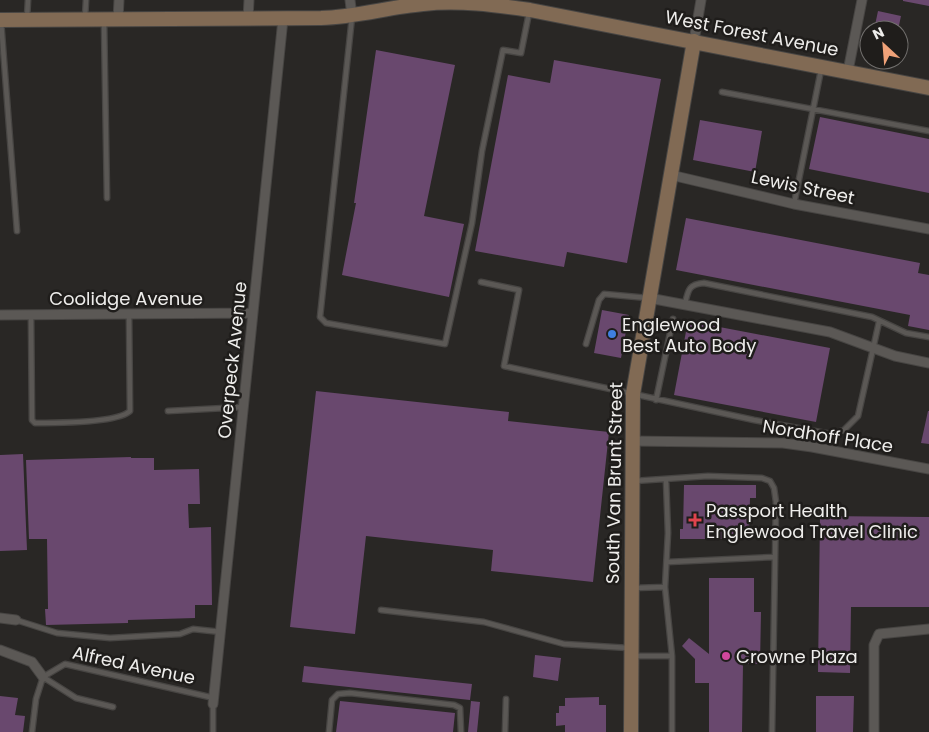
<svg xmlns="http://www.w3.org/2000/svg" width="929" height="732" font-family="Poppins,sans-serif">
	<rect width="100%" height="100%" fill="#292725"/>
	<path fill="#69486e" d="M903,0H929V6L903,1Z
		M878,11L901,16L898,30H874Z
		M376,50L455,65L424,216L464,224L449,297L342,275L356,203H354Z
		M554,60L661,79L627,263L567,252L564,267L475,251L508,75L550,83Z
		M820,117L929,139V193L809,169Z
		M700,120L762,131L755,172L693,160Z
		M686,218L920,263L918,273L929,275V330L908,326L910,315L676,270Z
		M602,310L629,315L621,358L594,353Z
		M688,321L830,348L816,422L674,395Z
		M316,391L509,412L508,421L609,432L593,582L491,571L493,550L366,536L355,634L290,627Z
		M928,411H929V444L921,443Z
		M23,454L27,550L0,551V455Z
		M131,457V458H154V470L199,469L200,504H188L189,528L211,527L212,605H195V618L128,620V623L46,625L45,609H48L47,539H29L26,460Z
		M684,485H756V498H750L749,539H680V529H683Z
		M820,516L929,517V607H851L850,673L818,672Z
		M709,578H754V612H761L760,664H743L742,732H709V683H695V659L682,646L689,638L709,654Z
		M535,655L561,658L558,681L533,677Z
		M304,666L472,684L470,700L302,682Z
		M0,696L18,698L15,715L25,716L23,732H0Z
		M816,696H854L853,732H816Z
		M599,697V705H606V732H565V725L556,726V713H559V706H565V698Z
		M340,701L455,713L453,732H336Z
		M471,701L480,702L477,732H468Z"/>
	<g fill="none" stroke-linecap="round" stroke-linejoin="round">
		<defs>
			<path id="lane" d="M352,17L320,317L326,323L445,344L472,223L482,151L503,50L521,53L529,13
				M27,18L28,0
				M85,18L86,0
				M1,21L17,231
				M104,21L107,198
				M722,92L929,131
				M794,204L821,70
				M481,282L519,290L504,366L754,420L831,434L844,430L858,416L879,322
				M685,304C688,290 689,284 704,283L872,317L906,333L929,337
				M31,315L32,420L35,423C54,423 118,423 130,411L129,314
				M586,344L599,300L604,294L648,298
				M656,400L673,319
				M168,411L244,407
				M666,480L668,533L665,587L672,656V732
				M634,481L708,476L762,478L770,481L774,488L776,502L772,732
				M668,562L774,557
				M634,588L665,587
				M381,610L484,622L564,644L629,648
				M16,620L57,633L110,638L180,634L193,629L221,632
				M634,656H672
				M43,677L65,664L214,698
				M43,677L76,698L113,707
				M32,732L36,699L43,677
				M213,732V704
				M329,732L332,700L338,694L350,693L454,705L460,708L461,732
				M505,732L506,699"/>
			<path id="street" d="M350,0L352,16
				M248,19L249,0
				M118,20L119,0
				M694,41L701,0
				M848,71L862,0
				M671,175L794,204L929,229
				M649,298L830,332L895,356L929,363
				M0,315L253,313
				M631,441L783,443L812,447L929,469
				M0,618L16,620
				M0,650L32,662L43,677
				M213,704L283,19
				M874,732V645L879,634L929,629"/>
			<path id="secondary" d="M0,20L321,18C356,17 389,7 423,4C459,0 495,5 530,10L929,88
				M631,732L633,394L694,41"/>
		</defs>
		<use href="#lane" stroke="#474543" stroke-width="7"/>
		<use href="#street" stroke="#474543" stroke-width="11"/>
		<use href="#secondary" stroke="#474543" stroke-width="16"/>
		<use href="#lane" stroke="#5b5855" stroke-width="4.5"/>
		<use href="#street" stroke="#5b5855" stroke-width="9"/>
		<use href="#secondary" stroke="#816a54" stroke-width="14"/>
	</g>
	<circle fill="#3f7fe0" stroke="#1f1d1b" stroke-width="2" cx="612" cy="334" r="5"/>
	<path fill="#e0444e" stroke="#1f1d1b" stroke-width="2" d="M692.5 512.5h5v5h5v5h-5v5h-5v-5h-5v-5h5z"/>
	<circle fill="#d1479c" stroke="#1f1d1b" stroke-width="2" cx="726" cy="656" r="5"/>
	<g text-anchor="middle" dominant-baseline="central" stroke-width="5" stroke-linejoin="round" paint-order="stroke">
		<g font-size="18" fill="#eeedeb" stroke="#1f1d1b">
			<text transform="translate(752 33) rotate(11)">West Forest Avenue</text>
			<text transform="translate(803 187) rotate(12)">Lewis Street</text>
			<text x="126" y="298">Coolidge Avenue</text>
			<text transform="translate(232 360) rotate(-84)">Overpeck Avenue</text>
			<text transform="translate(828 436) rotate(9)">Nordhoff Place</text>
			<text transform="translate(614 483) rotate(-89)">South Van Brunt Street</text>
			<text transform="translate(134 665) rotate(12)">Alfred Avenue</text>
		</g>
		<g font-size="18" fill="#eeedeb" stroke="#1f1d1b" text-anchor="start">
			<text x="622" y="324">Englewood<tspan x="622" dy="21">Best Auto Body</tspan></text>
			<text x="706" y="510">Passport Health<tspan x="706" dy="21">Englewood Travel Clinic</tspan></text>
			<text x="736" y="656">Crowne Plaza</text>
		</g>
	</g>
	<g transform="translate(884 45) rotate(334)"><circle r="24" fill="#1f1d1b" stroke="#72706e"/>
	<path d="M0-4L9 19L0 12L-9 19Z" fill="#f0a279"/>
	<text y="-8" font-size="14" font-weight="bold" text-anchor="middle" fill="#eeedeb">N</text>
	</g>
</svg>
